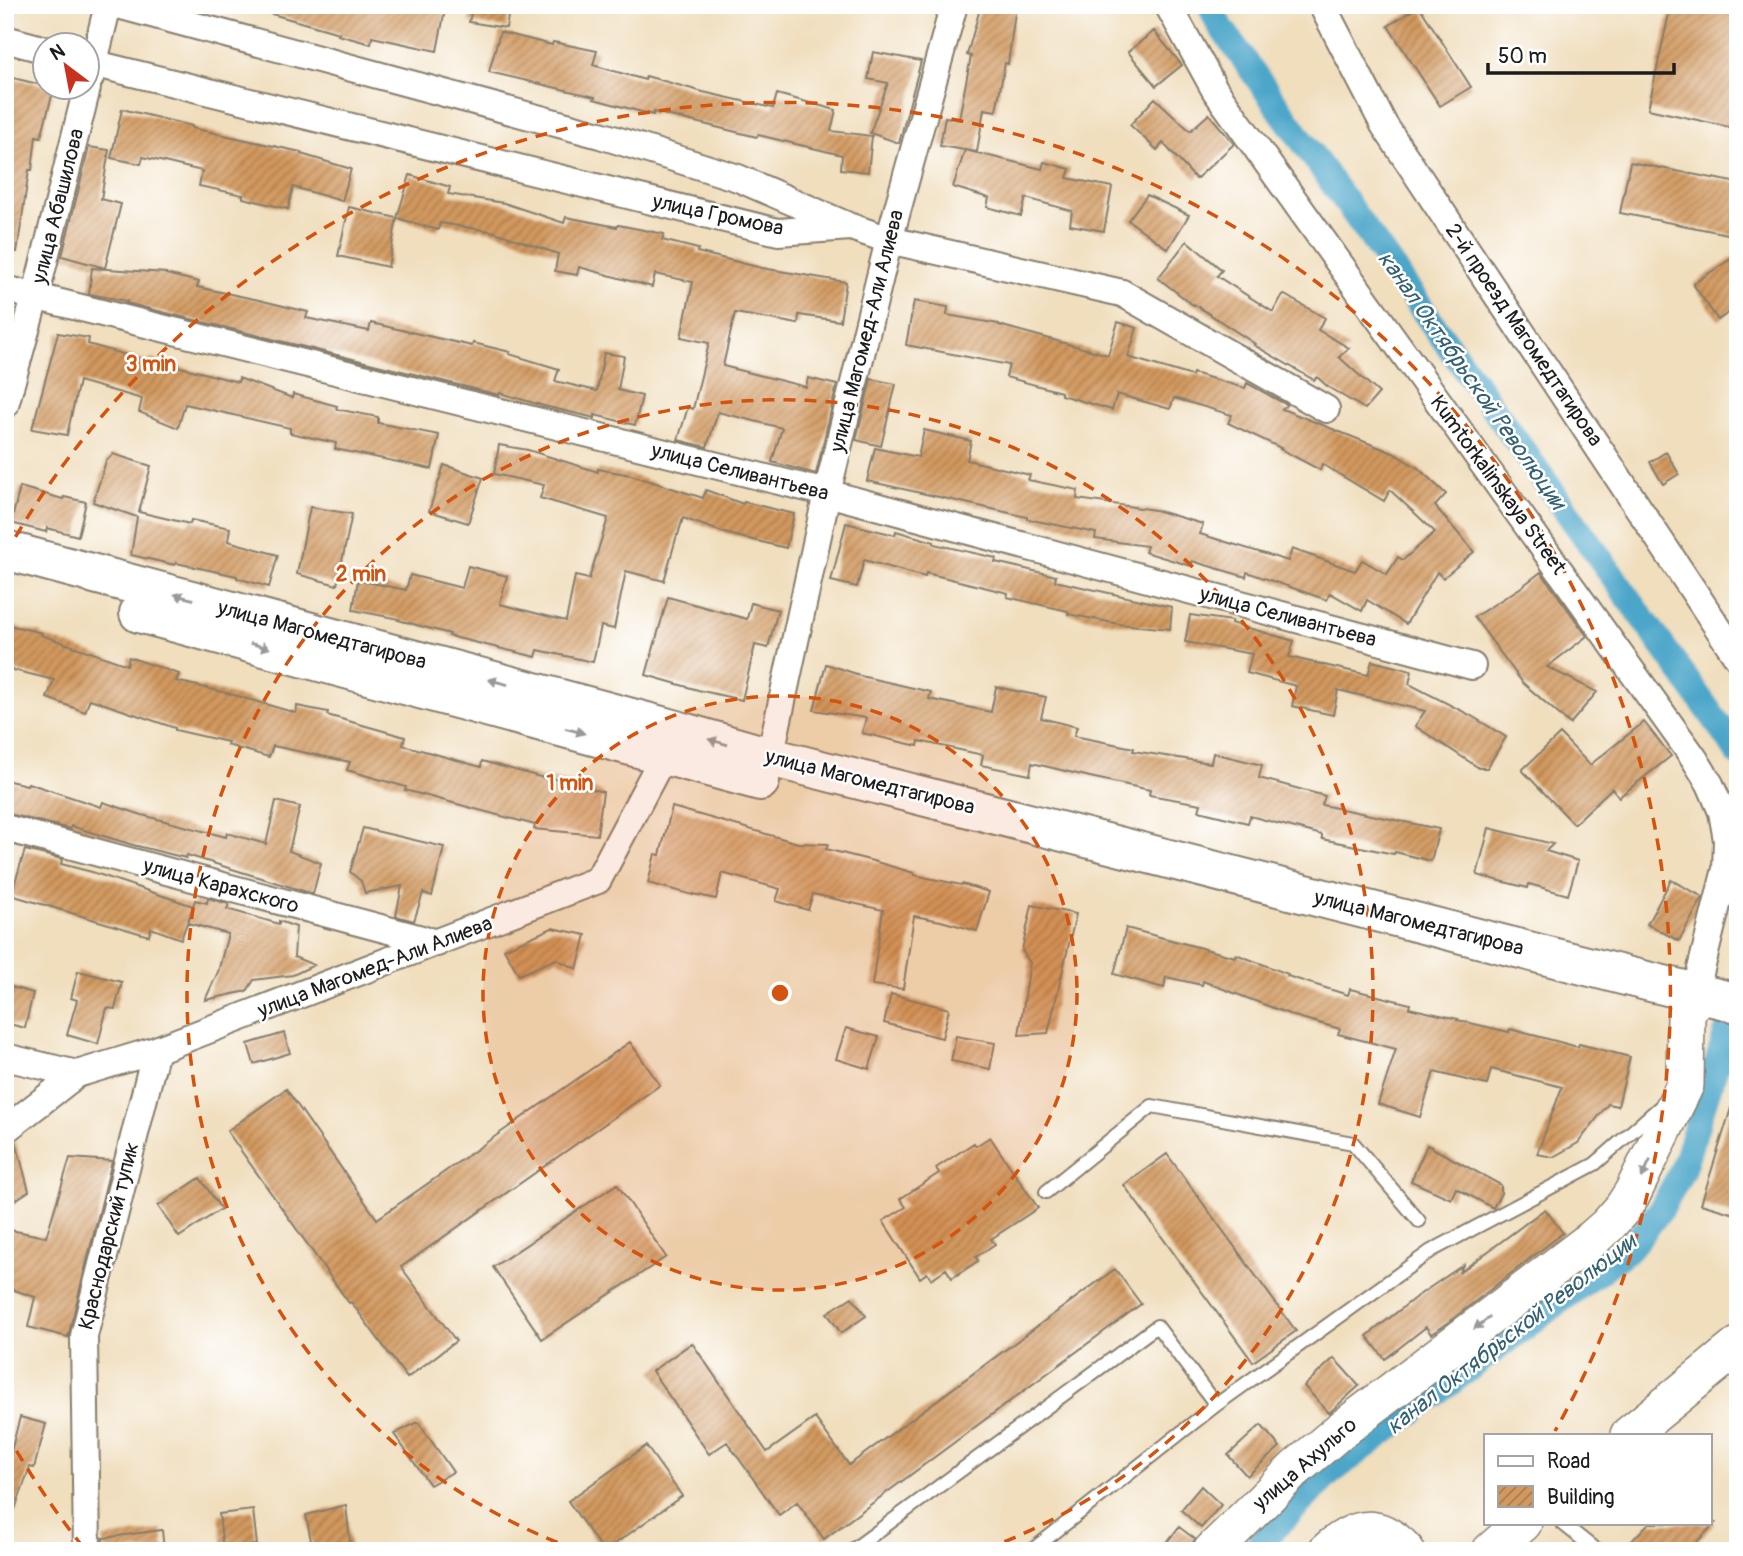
<svg xmlns="http://www.w3.org/2000/svg" width="1743" height="1556" font-family="Pangolin,sans-serif">
	<defs>
		<pattern id="building-hatch" width="6" height="6" patternUnits="userSpaceOnUse" patternTransform="scale(1.75)"><rect width="6" height="6" fill="#d2995e"/><path d="M-1 1l2-2M0 6l6-6M5 7l2-2" fill="none" stroke="#aa7c4d"/></pattern>
	</defs>
	<rect width="100%" height="100%" fill="#fff"/>
	<filter id="ink" filterUnits="userSpaceOnUse"><feTurbulence type="fractalNoise" baseFrequency=".0143" numOctaves="2"/><feDisplacementMap in="SourceGraphic" scale="14" xChannelSelector="R" yChannelSelector="G"/><feConvolveMatrix kernelMatrix="1 2 1 2 8 2 1 2 1" color-interpolation-filters="sRGB"/></filter>
	<filter id="wash" filterUnits="userSpaceOnUse"><feTurbulence type="fractalNoise" baseFrequency=".00686" numOctaves="4" result="noise"/><feDisplacementMap in="SourceGraphic" scale="28" xChannelSelector="R" yChannelSelector="G"/><feGaussianBlur stdDeviation="1.57" result="paint"/><feColorMatrix in="noise" values="0 0 0 0 0 0 0 0 0 0 0 0 0 0 0 0 0 1.4 0 .05"/><feComposite in="paint" operator="in"/></filter>
	<g filter="url(#wash)">
		<rect width="100%" height="100%" fill="#f0debd"/>
		<g fill="none" stroke-linecap="round" stroke-linejoin="round">
			<path stroke="#4ba6c9" stroke-width="26" d="M1210,5L1218,23L1724,732L1738,753
				M1252,1551L1330,1473L1629,1249L1660,1211L1682,1171L1738,998"/>
		</g>
		<g id="blocks">
			<path fill="url(#building-hatch)" d="M262,5H446L437,51L372,37L371,44L338,35L339,33L261,11Z
				M473,5H510L506,28L469,22Z
				M981,5H1016L1008,64L1005,63L996,111L984,109L977,152L940,146L945,117L959,119L971,56L967,55Z
				M1671,5H1716L1738,10V129L1648,109Z
				M1419,6L1471,87L1440,106L1388,26Z
				M1154,31L1182,65L1156,86L1128,52Z
				M500,32L552,45L553,42L597,51L593,65L645,80L646,76L703,92L773,108L777,94L836,110L831,131L872,136L868,172L841,169L842,155L758,135L757,137L654,112L653,115L594,99L595,97L489,72Z
				M873,52L921,61L899,143L870,133L888,83L868,79Z
				M5,76L54,88L41,137L36,136L32,170H29L17,252L5,251Z
				M1155,98L1190,131L1209,114L1234,144L1196,179L1163,143L1157,150L1130,125Z
				M122,109L192,126V128L301,152V154L351,169L342,201L293,187L288,209L243,198V195L199,186L202,171L143,157L141,164L111,158Z
				M89,147L109,150L101,199L121,204L105,268L62,256Z
				M965,150L1042,169L1044,162L1070,169L1067,178L1112,187L1104,231L1070,225L1072,211L1026,198L1021,216L987,207L989,198L953,187Z
				M1630,162L1738,183V236L1620,213Z
				M410,175L450,187L448,194L504,203L564,223L566,217L617,227L618,225L664,234L662,240L698,249L697,252L762,268L846,282L840,321L799,315L798,324L735,313L723,366L806,387L808,378L837,385L816,474L772,462L782,428L718,412L707,447L678,440L688,407L693,409L709,343L681,337L693,282L655,274L652,287L579,267L577,275L555,271L558,254L495,232L440,223L438,230L397,218Z
				M1147,195L1189,215L1168,249L1128,220Z
				M349,207L397,218L388,267L338,256Z
				M1187,241L1222,270L1217,276L1273,312L1283,294L1325,318L1318,330L1349,348L1339,357L1379,393L1365,409L1328,387L1317,377L1314,380L1254,345L1255,344L1194,304L1193,305L1158,278Z
				M1738,254V306L1718,320L1693,284Z
				M92,268L166,273V274L199,282L197,287L259,300L308,312L306,318L369,331L371,323L472,346L473,343L510,352L509,354L559,369L555,381L597,391L604,353L624,356L618,390L642,396L635,425L595,415V418L544,406L500,393L499,395L126,303L127,301L89,294Z
				M914,301L948,307L947,315L999,324V325L1108,355L1118,322L1137,328L1128,357L1192,376L1193,373L1245,388L1247,383L1287,405L1282,409L1393,453L1418,468L1446,494L1435,506L1474,552L1443,578L1437,572L1406,624L1367,600L1362,611L1330,593L1327,600L1247,572L1246,577L1192,561L1191,566L1145,552L1147,546L1095,539L1096,533L1027,519V517L957,501L867,481L875,448L918,457L924,430L971,441L967,460L1030,475L1028,480L1078,490L1077,499L1155,510L1203,524L1200,534L1288,561L1292,549L1355,571L1362,560L1387,574L1398,557L1403,560L1435,532L1390,490L1384,501L1322,464L1320,470L1280,449L1281,448L1228,423L1232,415L1174,398L1170,409L1117,394L1112,410L1061,395V392L1006,377L1009,365L906,345Z
				M58,333L89,338L88,344L150,362V359L238,382L239,378L292,398L293,394L337,406L336,409L378,417V423L439,435L432,469L335,449L336,443L290,433V428L185,404L178,428L139,412L142,399L79,381L67,435L32,429Z
				M871,379L896,384L881,446L856,440Z
				M499,445L528,450L598,472V469L631,475L703,498L706,490L743,504L744,502L794,514L786,548L728,534L683,518L678,535H677L664,581L626,571L614,629L601,626L593,662L538,650L536,657L449,636L450,634L398,620L399,619L353,610L358,580L406,590L410,575L462,588L468,566L507,576L500,604L566,621L575,576L589,579L608,518L540,498L544,485L494,474Z
				M1666,452L1679,474L1663,484L1650,462Z
				M113,454L151,466L139,512L190,524L191,520L230,528L228,541L278,555L269,587L237,578V576L176,563L175,565L131,555L137,517L93,502L106,461Z
				M444,465L483,478L468,523L429,511Z
				M20,487L63,499L64,497L86,502L78,536L47,528L46,532L11,523Z
				M310,507L352,514L337,585L297,574Z
				M846,523L895,535L896,531L934,542V544L996,558L995,562L1056,576L1055,581L1172,607L1170,629L1119,624L1068,614V611L1007,597L1008,593L926,573L925,577L864,560L857,587L831,581Z
				M1541,572L1587,636L1547,667L1597,692L1570,724L1523,683L1474,617L1520,588Z
				M668,597L747,619L751,603L778,610L768,648L755,645L742,700L698,690L646,675Z
				M1190,615L1232,621L1231,623L1294,641L1289,657L1368,675L1372,661L1412,671L1409,684L1470,715L1506,737L1487,768H1479L1415,726L1425,711L1338,690L1333,715L1292,706L1296,686L1247,673L1252,654L1185,642Z
				M5,624L42,633L41,635L127,665L129,657L179,674L176,681L227,693L296,713L297,706L328,712L327,715L405,737L403,745L481,767L482,761L544,778L545,776L603,792L597,835L534,829L535,825L405,790L406,787L347,770L350,762L273,746L269,757L227,745L228,742L175,730V728L90,699L85,712L47,698L54,680L5,668Z
				M826,664L857,674L856,675L931,692L929,699L991,712L996,687L1046,697L1041,718L1077,727L1074,736L1134,748L1133,751L1211,763L1213,753L1262,765L1259,778L1325,796L1322,805L1439,829L1431,861L1395,852L1394,854L1322,839V835L1250,816L1248,823L1199,811L1201,804L1149,795L1150,790L1090,777L1032,763L1030,775L981,765L983,755L919,741L918,746L862,733L866,718L814,710Z
				M1644,722L1671,756L1619,797L1612,788L1574,824L1522,770L1560,734L1590,765Z
				M5,780L27,785L28,783L101,807L103,802L142,815L226,837L227,833L266,844L276,801L300,807L289,851L321,863L313,894L187,855L186,858L133,845L71,826L70,829L5,813Z
				M672,807L798,843L828,844L826,849L873,861L914,873V875L961,885L962,884L989,892L977,931L941,921L914,916L903,989L872,985L883,910L813,894L808,910L776,901L780,889L722,873L716,899L693,894V895L648,883L655,854L660,855Z
				M363,828L444,847L432,896L423,893L414,921L396,916L402,886L365,893L361,881L350,872Z
				M1489,828L1553,844L1546,851L1578,861L1568,895L1529,884L1528,888L1477,875Z
				M25,850L62,859L61,864L92,872L193,906L195,900L207,903L208,898L229,904L227,909L279,924V921L296,927L294,957L314,965L293,975L254,980L247,991L205,1000L218,972L228,934L188,923L193,907L181,939L151,928L149,936L11,895Z
				M1671,880L1703,897L1679,941L1647,924Z
				M1032,905L1076,914L1048,1033L1019,1035L1030,963L1022,950Z
				M552,928L586,935L577,969L556,959L519,975L504,949Z
				M1126,928L1235,957L1236,954L1288,974L1287,976L1348,995L1350,989L1410,1004L1409,1008L1458,1019L1457,1020L1509,1032L1510,1029L1578,1047L1579,1044L1630,1057L1618,1106L1608,1104L1578,1143L1553,1157L1537,1154L1562,1087L1491,1069L1487,1085L1434,1072L1420,1117L1378,1104L1396,1049L1338,1034L1340,1029L1294,1016L1203,981L1202,985L1166,977L1164,988L1114,974Z
				M78,971L122,982L115,1009L107,1008L98,1044L67,1035L77,1000L71,998Z
				M5,985L33,993L25,1028L5,1023Z
				M891,994L949,1009L942,1038L884,1023Z
				M846,1028L879,1037L869,1069L836,1059Z
				M284,1033L290,1053L254,1064L248,1044Z
				M956,1036L995,1043L990,1069L951,1061Z
				M630,1042L660,1085L401,1267L456,1341L407,1378L351,1302L349,1303L227,1131L286,1089L377,1219Z
				M1733,1102L1738,1103V1215L1701,1204Z
				M990,1137L1038,1208L991,1239L995,1244L976,1257L978,1261L952,1278L946,1269L931,1279L927,1273L920,1278L883,1221L906,1207L900,1199L939,1173L936,1168L974,1143L976,1146Z
				M16,1142L29,1191L5,1207V1145Z
				M1427,1145L1501,1185V1193L1493,1208L1456,1188L1451,1199L1411,1181Z
				M1167,1154L1296,1331L1253,1362L1124,1185Z
				M70,1158L112,1161L68,1337L28,1327L35,1297L5,1287V1229L46,1237Z
				M200,1178L221,1209L179,1237L158,1206Z
				M617,1184L666,1257L542,1339L493,1267Z
				M1545,1209L1563,1233L1450,1321L1431,1334L1426,1327L1385,1359L1367,1336L1416,1297L1463,1265L1459,1273Z
				M1115,1269L1141,1304L824,1539L797,1502L779,1515L727,1442L709,1454L652,1371L692,1343L767,1452L815,1418L849,1465Z
				M852,1297L866,1316L841,1333L827,1313Z
				M1334,1358L1359,1386L1329,1413L1304,1386Z
				M20,1417L46,1424L34,1468L30,1467L8,1529H5V1474Z
				M418,1422L453,1472L430,1485L394,1434Z
				M1261,1425L1280,1447L1247,1476L1228,1455Z
				M646,1446L682,1496L605,1551H603L568,1501Z
				M1201,1486L1221,1505L1201,1528L1181,1510Z
				M346,1505L351,1551H313L306,1515Z
				M253,1510L257,1545L223,1550L219,1514Z
				M1649,1523H1715L1688,1551H1622Z
				M1179,1527L1195,1539L1192,1545V1551H1160Z
				M162,1530L164,1551H103V1538Z"/>
		</g>
	</g>
	<g filter="url(#ink)">
		<use href="#blocks" fill-opacity="0" stroke="#867d6c" stroke-width="2"/>
		<g fill="none" stroke-linecap="round" stroke-linejoin="round">
			<defs>
				<path id="lane" d="M1046,1192L1152,1106L1353,1143L1419,1221
					M1562,1523L1597,1551
					M851,1551L1157,1326L1216,1405
					M1031,1551L1216,1405L1431,1251L1595,1164L1661,1106"/>
				<path id="street" d="M118,5L600,135L738,178L846,225
					M1168,5L1215,90L1694,758L1710,784L1722,812L1727,840L1726,869L1695,993
					M1322,5L1384,125L1738,658
					M5,39L46,50
					M88,62L778,232L851,227L889,240L1122,293L1326,409
					M90,78L108,5
					M5,289L827,493L1472,666
					M5,405L35,298L87,88
					M765,773L770,757L827,493L889,240L954,5
					M5,828L437,943
					M5,1057L77,1074
					M5,1130L77,1074L156,1050L598,880L664,755L669,741
					M87,1551L84,1336L156,1050"/>
				<path id="secondary" d="M1629,1435L1738,1346
					M1212,1551L1296,1468L1341,1430L1592,1239L1608,1225L1622,1209L1633,1192L1685,1085L1686,1016L1695,993
					M1327,1551C1355,1526 1378,1521 1406,1551
					M1491,1551L1523,1523"/>
				<path id="primary" d="M5,550L673,729L770,757L1630,977L1738,1003
					M139,613L760,781"/>
			</defs>
			<use href="#lane" stroke="#867d6c" stroke-width="16"/>
			<use href="#street" stroke="#867d6c" stroke-width="30"/>
			<use href="#secondary" stroke="#867d6c" stroke-width="40"/>
			<use href="#primary" stroke="#867d6c" stroke-width="42"/>
			<use href="#lane" stroke="#fff" stroke-width="12"/>
			<use href="#street" stroke="#fff" stroke-width="26"/>
			<use href="#secondary" stroke="#fff" stroke-width="37"/>
			<use href="#primary" stroke="#fff" stroke-width="38"/>
		</g>
		<defs><path id="oneway-solid" d="M-6-.8H1V-3.2L6.5 0L1 3.2V.8H-6Z" transform="scale(1.75)"/></defs>
		<g fill="#999">
			<use href="#oneway-solid" transform="translate(184 597) rotate(-165)"/>
			<use href="#oneway-solid" transform="translate(260 646) rotate(15)"/>
			<use href="#oneway-solid" transform="translate(498 682) rotate(-165)"/>
			<use href="#oneway-solid" transform="translate(575 731) rotate(15)"/>
			<use href="#oneway-solid" transform="translate(718 742) rotate(-164)"/>
			<use href="#oneway-solid" transform="translate(1646 1169) rotate(116)"/>
			<use href="#oneway-solid" transform="translate(1482 1323) rotate(143)"/>
		</g>
	</g>
	<circle cx="780" cy="993" r="297" fill="#d4530e" fill-opacity=".12"/>
	<g fill="none" stroke="#d4530e" stroke-width="3.5" stroke-dasharray="12 9">
		<circle cx="780" cy="993" r="297"/>
		<path d="M577 1550A593 593 0 1 1 983 1550"/>
		<path d="M83 1547A890 890 0 0 1 5 1431M5 555A890 890 0 1 1 1555 1431"/>
	</g>
	<g text-anchor="middle" dominant-baseline="central" stroke-width="5" stroke-linejoin="round" paint-order="stroke">
		<g font-size="21" fill="#1c1c1c" stroke="#fff">
			<text transform="translate(58 206) rotate(-76)">улица Абашилова</text>
			<text transform="translate(718 215) rotate(12)">улица Громова</text>
			<text transform="translate(867 331) rotate(-76)">улица Магомед-Али Алиева</text>
			<text transform="translate(1524 335) rotate(56)">2-й проезд Магомедтагирова</text>
			<text transform="translate(740 472) rotate(14)">улица Селивантьева</text>
			<text transform="translate(1498 485) rotate(54)">Kumtorkalinskaya Street</text>
			<text transform="translate(1288 617) rotate(15)">улица Селивантьева</text>
			<text transform="translate(322 635) rotate(15)">улица Магомедтагирова</text>
			<text transform="translate(870 782) rotate(14)">улица Магомедтагирова</text>
			<text transform="translate(221 886) rotate(15)">улица Карахского</text>
			<text transform="translate(1419 923) rotate(14)">улица Магомедтагирова</text>
			<text transform="translate(375 967) rotate(-21)">улица Магомед-Али Алиева</text>
			<text transform="translate(109 1236) rotate(-76)">Краснодарский тупик</text>
			<text transform="translate(1305 1464) rotate(-41)">улица Ахульго</text>
		</g>
		<g font-size="23" font-style="italic" fill="#346172" stroke="#fff">
			<text transform="translate(1472 380) rotate(55)">канал Октябрьской Революции</text>
			<text transform="translate(1511 1334) rotate(-38)">канал Октябрьской Революции</text>
		</g>
	</g>
	<circle cx="780" cy="993" r="10" fill="#d4530e" stroke="#fff" stroke-width="3.5"/>
	<g font-size="21" text-anchor="middle" font-weight="bold" fill="#d4530e" stroke="#fff" stroke-width="5" stroke-linejoin="round" paint-order="stroke">
		<text x="151" y="371">3 min</text>
		<text x="361" y="581">2 min</text>
		<text x="570" y="790">1 min</text>
	</g>
	<rect width="1743" height="1556" fill="none" stroke="#fff" stroke-width="28"/>
	<rect x="1484" y="1434" width="228" height="91" fill="#ffffff" stroke="#a4a4a4" stroke-width="2"/>
	<rect x="1498" y="1456" width="35" height="10" fill="#ffffff" stroke="#a4a4a4" stroke-width="2"/>
	<text x="1547" y="1468" font-size="21" fill="#1c1c1c">Road</text>
	<rect x="1498" y="1486" width="35" height="21" fill="url(#building-hatch)" stroke="#a4a4a4" stroke-width="2"/>
	<text x="1547" y="1504" font-size="21" fill="#1c1c1c">Building</text>
	<g transform="translate(66 66) rotate(328)"><circle r="33" fill="#ffffff" stroke="#a4a4a4" stroke-width="2"/>
	<path d="M0-5L12 26L0 18L-12 26Z" fill="#c8321e"/>
	<text y="-10" font-size="19" font-weight="bold" text-anchor="middle" fill="#1c1c1c">N</text>
	</g>
	<path d="M1488 63v10h186v-10" fill="none" stroke="#1c1c1c" stroke-width="3.5"/>
	<text x="1498" y="63" font-size="21" fill="#1c1c1c" stroke="#ffffff" stroke-width="5" paint-order="stroke">50 m</text>
</svg>
